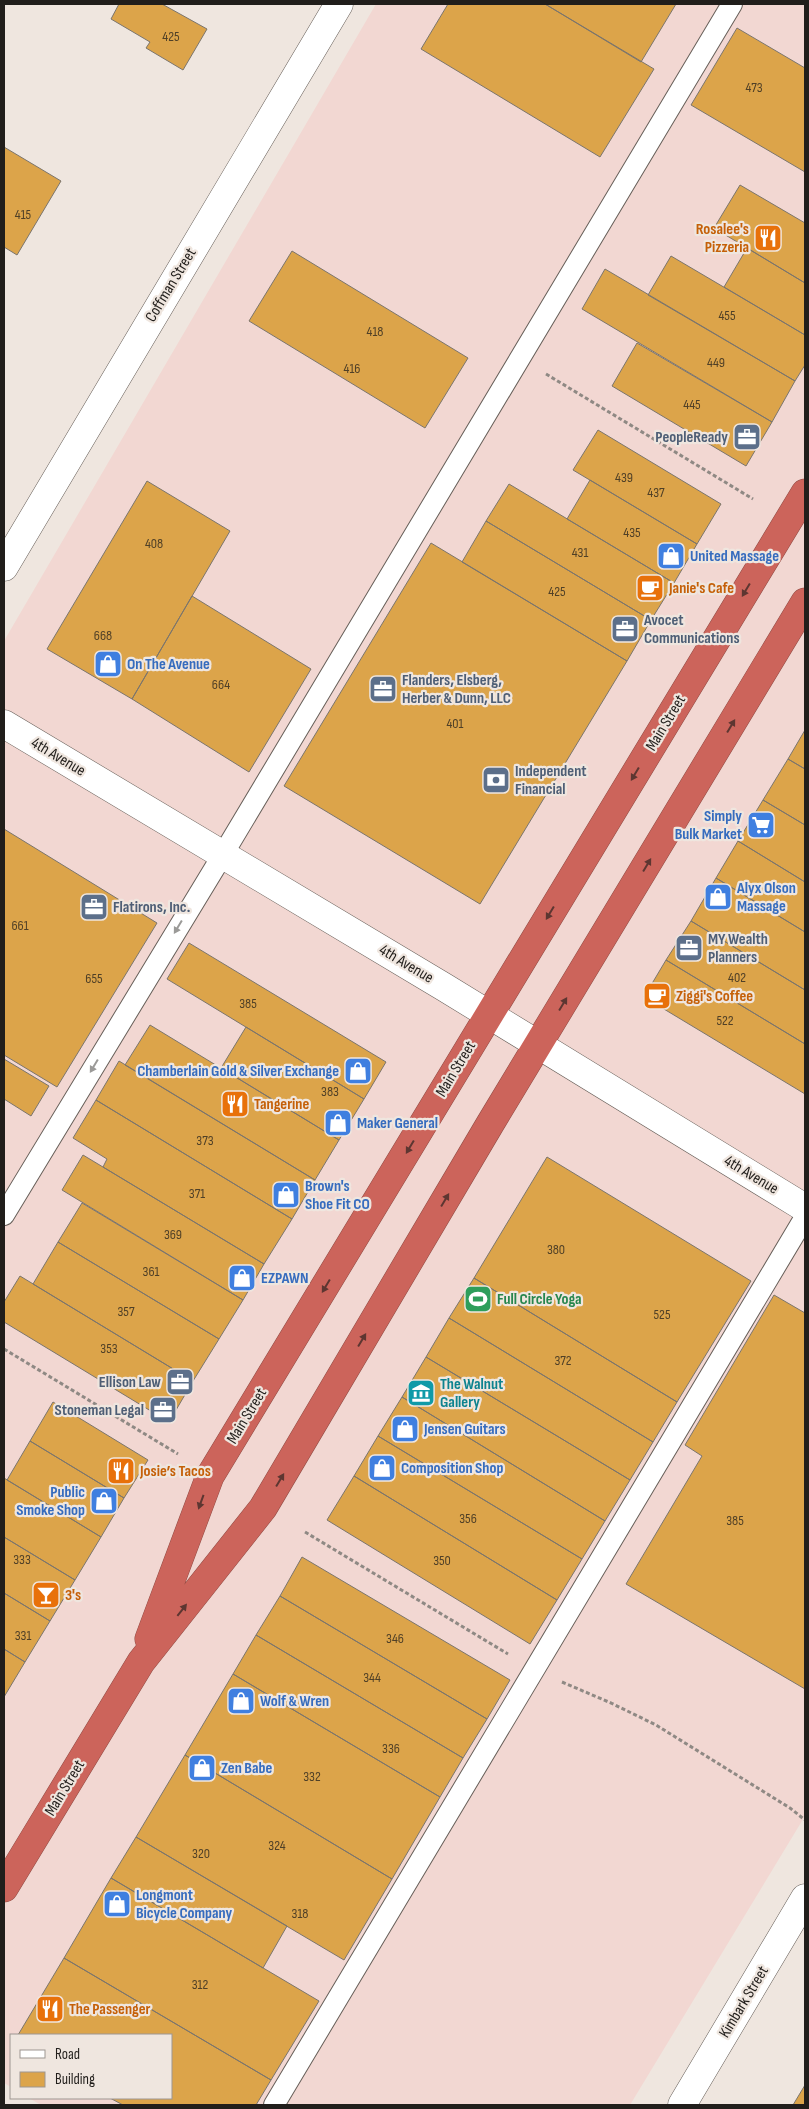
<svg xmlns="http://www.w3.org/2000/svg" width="809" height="2109" font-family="'Sofia Sans Condensed',sans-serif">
	<rect width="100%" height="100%" fill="#efe6df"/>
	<path fill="#f2d7d2" d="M376,4H805V1816L630,2105H41L29,2098H171V2035H11V2087L4,2083V641Z"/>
	<path fill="#dca44a" stroke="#7b756d" d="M119,4H162L207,29L183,70L146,48L150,42L111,19Z
		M448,4H545L654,69L600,157L421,49Z
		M545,4H676L641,62Z
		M737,28L805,68V172L691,105Z
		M4,147L61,181L17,255L4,247Z
		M740,185L805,223V283L714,228Z
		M747,248L805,283V335L724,287Z
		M292,251L468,358L425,428L249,321Z
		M671,256L805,335V365L795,381L648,295Z
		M605,269L795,381L772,422L582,309Z
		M637,343L772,422L746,466L612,386Z
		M598,430L721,504L697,544L573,470Z
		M590,480L697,544L674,583L567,519Z
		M147,481L230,531L132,699L47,649Z
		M509,484L674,583L651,620L486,521Z
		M486,521L651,620L627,661L462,562Z
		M431,543L627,661L480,904L284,786Z
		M192,596L311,669L249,772L132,699Z
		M805,730V769L788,759Z
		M788,759L805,769V825L763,800Z
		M763,800L805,825V882L738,841Z
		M4,829L157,923L57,1087L4,1055Z
		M738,841L805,882V932L716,878Z
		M716,878L805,932V990L691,921Z
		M691,921L805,990V1044L666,960Z
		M189,943L386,1062L364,1099L167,979Z
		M666,960L805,1044V1094L644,997Z
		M150,1025L339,1140L315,1180L125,1065Z
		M246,1027L364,1099L339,1140L221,1068Z
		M4,1059L49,1086L31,1116L4,1099Z
		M119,1061L315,1180L292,1219L96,1100Z
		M96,1100L292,1219L264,1264L103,1167L107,1159L73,1138Z
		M83,1155L264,1264L243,1300L62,1190Z
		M547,1157L751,1281L677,1402L474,1278Z
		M82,1203L243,1300L219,1339L58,1242Z
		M58,1242L219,1339L193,1381L33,1284Z
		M20,1276L193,1381L169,1422L4,1322V1302Z
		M474,1278L677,1402L653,1442L449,1318Z
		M774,1295L805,1313V1689L626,1584L702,1456L685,1445Z
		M449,1318L653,1442L630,1480L426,1357Z
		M426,1357L630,1480L605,1521L402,1397Z
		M402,1397L605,1521L582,1559L378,1436Z
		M53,1402L148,1460L124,1498L30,1441Z
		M378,1436L582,1559L557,1600L354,1476Z
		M30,1441L124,1498L101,1537L7,1480Z
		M354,1476L557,1600L530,1644L327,1520Z
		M4,1478L101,1537L75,1580L4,1537Z
		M4,1537L75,1580L50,1621L4,1593Z
		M302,1557L510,1680L487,1719L280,1596Z
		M4,1593L50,1621L25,1662L4,1649Z
		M280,1596L487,1719L463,1758L256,1635Z
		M256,1635L463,1758L440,1797L233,1674Z
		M4,1649L25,1662L4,1697Z
		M233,1674L440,1797L392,1879L185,1755Z
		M185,1755L392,1879L344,1960L136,1837Z
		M136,1837L287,1926L263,1968L111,1878Z
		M111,1878L319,2001L271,2080L64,1958Z
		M64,1958L271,2080L256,2105H123L110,2098H171V2035H18Z
		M805,2085V2105H793Z"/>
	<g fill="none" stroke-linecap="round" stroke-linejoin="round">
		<defs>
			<path id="lane" d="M4,1215L222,856L732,4
				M274,2105L805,1217"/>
			<path id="street" d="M4,724L444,987L805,1208
				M682,2105L805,1898"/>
			<path id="secondary" d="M4,567L339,4"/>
			<path id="highway" d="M149,1639L210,1476L805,493
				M4,1888L141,1662L263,1508L490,1124L805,602"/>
		</defs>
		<use href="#lane" stroke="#675f59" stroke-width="22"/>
		<use href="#street" stroke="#675f59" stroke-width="29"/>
		<use href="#secondary" stroke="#675f59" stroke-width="29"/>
		<use href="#highway" stroke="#904c45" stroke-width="29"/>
		<path stroke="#8f8984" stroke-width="3" stroke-dasharray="4 2.5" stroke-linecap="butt" d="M546,374L753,499
			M4,1349L178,1454
			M305,1532L508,1654
			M562,1682L611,1703L656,1725L790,1808L805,1820"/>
		<use href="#lane" stroke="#fff" stroke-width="20"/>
		<use href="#street" stroke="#fff" stroke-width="28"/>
		<use href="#secondary" stroke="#fff" stroke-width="28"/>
		<use href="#highway" stroke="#cc645b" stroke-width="28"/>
	</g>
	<defs><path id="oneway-solid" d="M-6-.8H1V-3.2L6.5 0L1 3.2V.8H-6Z" transform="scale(1.25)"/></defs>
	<g fill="#5d3631">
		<use href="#oneway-solid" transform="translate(746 590) rotate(121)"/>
		<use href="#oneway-solid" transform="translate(731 726) rotate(-59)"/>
		<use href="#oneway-solid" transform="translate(635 774) rotate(121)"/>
		<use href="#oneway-solid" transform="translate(647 865) rotate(-59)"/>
		<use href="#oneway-solid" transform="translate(550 913) rotate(121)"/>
		<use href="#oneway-solid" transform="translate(563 1004) rotate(-59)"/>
		<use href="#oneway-solid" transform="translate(410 1147) rotate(121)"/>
		<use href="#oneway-solid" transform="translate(445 1200) rotate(-59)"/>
		<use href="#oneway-solid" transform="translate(326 1286) rotate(121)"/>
		<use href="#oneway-solid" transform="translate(362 1340) rotate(-59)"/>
		<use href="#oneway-solid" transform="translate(280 1480) rotate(-59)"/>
		<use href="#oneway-solid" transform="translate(201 1502) rotate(110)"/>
		<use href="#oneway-solid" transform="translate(182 1610) rotate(-52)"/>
	</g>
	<g fill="#9b9a98">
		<use href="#oneway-solid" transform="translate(178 927) rotate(121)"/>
		<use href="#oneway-solid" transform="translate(94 1066) rotate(121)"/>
	</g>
	<defs>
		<symbol id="restaurant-square" viewBox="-11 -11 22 22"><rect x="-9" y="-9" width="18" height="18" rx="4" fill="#e8710a" stroke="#efe6df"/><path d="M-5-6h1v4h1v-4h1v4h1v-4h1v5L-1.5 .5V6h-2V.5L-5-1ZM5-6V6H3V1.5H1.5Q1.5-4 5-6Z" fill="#fff"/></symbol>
		<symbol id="office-square" viewBox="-11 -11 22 22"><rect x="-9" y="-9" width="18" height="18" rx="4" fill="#5c6f8a" stroke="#efe6df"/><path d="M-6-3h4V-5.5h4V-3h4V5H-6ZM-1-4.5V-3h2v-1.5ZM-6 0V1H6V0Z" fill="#fff"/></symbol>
		<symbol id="shop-square" viewBox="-11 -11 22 22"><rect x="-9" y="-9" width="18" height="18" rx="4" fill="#3f7fe0" stroke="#efe6df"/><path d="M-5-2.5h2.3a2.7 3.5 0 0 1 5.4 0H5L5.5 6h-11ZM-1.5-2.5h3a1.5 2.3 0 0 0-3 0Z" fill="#fff"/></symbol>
		<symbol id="cafe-square" viewBox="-11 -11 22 22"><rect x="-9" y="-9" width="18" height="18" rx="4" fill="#e8710a" stroke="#efe6df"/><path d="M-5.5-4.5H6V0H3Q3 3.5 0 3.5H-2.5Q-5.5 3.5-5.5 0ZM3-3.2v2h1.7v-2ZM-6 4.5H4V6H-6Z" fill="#fff"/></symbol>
		<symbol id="bank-square" viewBox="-11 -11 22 22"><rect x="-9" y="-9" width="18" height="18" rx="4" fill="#5c6f8a" stroke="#efe6df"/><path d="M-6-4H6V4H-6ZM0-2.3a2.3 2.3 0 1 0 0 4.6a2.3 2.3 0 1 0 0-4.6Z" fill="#fff"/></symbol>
		<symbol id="supermarket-square" viewBox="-11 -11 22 22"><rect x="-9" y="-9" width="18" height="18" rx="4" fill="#3f7fe0" stroke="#efe6df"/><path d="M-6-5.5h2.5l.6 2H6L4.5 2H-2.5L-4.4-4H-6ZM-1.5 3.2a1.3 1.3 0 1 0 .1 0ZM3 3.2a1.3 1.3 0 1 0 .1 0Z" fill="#fff"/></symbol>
		<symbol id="stadium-square" viewBox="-11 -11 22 22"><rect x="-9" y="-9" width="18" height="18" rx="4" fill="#2e9e5b" stroke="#efe6df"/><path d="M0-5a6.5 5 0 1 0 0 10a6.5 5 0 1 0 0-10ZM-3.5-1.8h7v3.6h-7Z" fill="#fff"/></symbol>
		<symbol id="museum-square" viewBox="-11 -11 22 22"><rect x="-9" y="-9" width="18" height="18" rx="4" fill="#0f9aa8" stroke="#efe6df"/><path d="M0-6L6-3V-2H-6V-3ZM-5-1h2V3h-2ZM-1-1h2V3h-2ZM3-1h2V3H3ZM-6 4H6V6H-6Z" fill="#fff"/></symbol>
		<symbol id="bar-square" viewBox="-11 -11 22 22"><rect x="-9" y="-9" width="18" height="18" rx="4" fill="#e8710a" stroke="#efe6df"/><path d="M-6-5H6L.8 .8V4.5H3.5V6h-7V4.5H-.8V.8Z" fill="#fff"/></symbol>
	</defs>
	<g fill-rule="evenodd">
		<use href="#restaurant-square" x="752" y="222" width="32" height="32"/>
		<use href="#office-square" x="731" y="421" width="32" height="32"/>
		<use href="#shop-square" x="655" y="540" width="32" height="32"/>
		<use href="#cafe-square" x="634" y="572" width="32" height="32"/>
		<use href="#office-square" x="609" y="613" width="32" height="32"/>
		<use href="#shop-square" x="92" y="648" width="32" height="32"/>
		<use href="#office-square" x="367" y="673" width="32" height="32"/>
		<use href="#bank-square" x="480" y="764" width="32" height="32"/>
		<use href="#supermarket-square" x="745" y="809" width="32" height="32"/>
		<use href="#shop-square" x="702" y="881" width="32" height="32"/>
		<use href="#office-square" x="78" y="891" width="32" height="32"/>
		<use href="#office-square" x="673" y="932" width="32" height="32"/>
		<use href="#cafe-square" x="641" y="980" width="32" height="32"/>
		<use href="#shop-square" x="342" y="1055" width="32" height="32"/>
		<use href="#restaurant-square" x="219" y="1088" width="32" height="32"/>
		<use href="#shop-square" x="322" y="1107" width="32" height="32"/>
		<use href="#shop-square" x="270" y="1179" width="32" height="32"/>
		<use href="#shop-square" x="226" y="1262" width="32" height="32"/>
		<use href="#stadium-square" x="462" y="1283" width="32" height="32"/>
		<use href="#office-square" x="164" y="1366" width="32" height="32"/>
		<use href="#museum-square" x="405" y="1377" width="32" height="32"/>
		<use href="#office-square" x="147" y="1394" width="32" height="32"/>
		<use href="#shop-square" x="389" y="1413" width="32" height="32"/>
		<use href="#shop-square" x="366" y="1452" width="32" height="32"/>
		<use href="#restaurant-square" x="105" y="1455" width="32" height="32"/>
		<use href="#shop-square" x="88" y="1485" width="32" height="32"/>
		<use href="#bar-square" x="30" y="1579" width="32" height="32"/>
		<use href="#shop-square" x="225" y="1685" width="32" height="32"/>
		<use href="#shop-square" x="186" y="1752" width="32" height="32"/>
		<use href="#shop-square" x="101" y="1888" width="32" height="32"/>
		<use href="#restaurant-square" x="34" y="1993" width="32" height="32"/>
	</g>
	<g text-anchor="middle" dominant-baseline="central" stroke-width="4.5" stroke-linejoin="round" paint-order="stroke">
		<g font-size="14" fill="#504027">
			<text x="171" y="36">425</text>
			<text x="754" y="87">473</text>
			<text x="23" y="214">415</text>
			<text x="727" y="315">455</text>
			<text x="375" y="331">418</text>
			<text x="716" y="362">449</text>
			<text x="352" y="368">416</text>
			<text x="692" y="404">445</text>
			<text x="624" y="477">439</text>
			<text x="656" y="492">437</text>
			<text x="632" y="532">435</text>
			<text x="154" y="543">408</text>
			<text x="580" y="552">431</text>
			<text x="557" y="591">425</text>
			<text x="103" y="635">668</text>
			<text x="221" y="684">664</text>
			<text x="455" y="723">401</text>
			<text x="20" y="925">661</text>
			<text x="737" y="977">402</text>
			<text x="94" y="978">655</text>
			<text x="248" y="1003">385</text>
			<text x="725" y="1020">522</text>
			<text x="330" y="1091">383</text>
			<text x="205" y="1140">373</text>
			<text x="197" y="1193">371</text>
			<text x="173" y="1234">369</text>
			<text x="556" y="1249">380</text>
			<text x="151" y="1271">361</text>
			<text x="126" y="1311">357</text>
			<text x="662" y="1314">525</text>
			<text x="109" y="1348">353</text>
			<text x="563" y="1360">372</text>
			<text x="468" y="1518">356</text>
			<text x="735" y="1520">385</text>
			<text x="22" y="1559">333</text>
			<text x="442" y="1560">350</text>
			<text x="23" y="1635">331</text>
			<text x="395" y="1638">346</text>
			<text x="372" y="1677">344</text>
			<text x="391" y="1748">336</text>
			<text x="312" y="1776">332</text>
			<text x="277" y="1845">324</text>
			<text x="201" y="1853">320</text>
			<text x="300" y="1913">318</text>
			<text x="200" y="1984">312</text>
		</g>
		<g font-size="16" font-weight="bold" fill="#c56008" stroke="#efe6df" text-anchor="start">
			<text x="749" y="229" text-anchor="end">Rosalee's<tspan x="749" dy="18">Pizzeria</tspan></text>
			<text x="669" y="588">Janie's Cafe</text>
			<text x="676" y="996">Ziggi's Coffee</text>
			<text x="254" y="1104">Tangerine</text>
			<text x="140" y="1471">Josie’s Tacos</text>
			<text x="65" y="1595">3's</text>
			<text x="69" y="2009">The Passenger</text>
		</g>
		<g font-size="16" fill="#211e1b" stroke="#efe6df">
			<text transform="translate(171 285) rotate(-59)">Coffman Street</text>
			<text transform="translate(666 723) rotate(-59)">Main Street</text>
			<text transform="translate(58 757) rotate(31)">4th Avenue</text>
			<text transform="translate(406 964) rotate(31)">4th Avenue</text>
			<text transform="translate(456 1069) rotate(-59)">Main Street</text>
			<text transform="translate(751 1175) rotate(31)">4th Avenue</text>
			<text transform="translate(247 1416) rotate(-59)">Main Street</text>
			<text transform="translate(65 1788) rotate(-59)">Main Street</text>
			<text transform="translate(744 2002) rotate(-59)">Kimbark Street</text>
		</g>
		<g font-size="16" font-weight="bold" fill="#4e5e75" stroke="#efe6df" text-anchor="start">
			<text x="728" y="437" text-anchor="end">PeopleReady</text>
			<text x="644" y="620">Avocet<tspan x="644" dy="18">Communications</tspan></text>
			<text x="402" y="680">Flanders, Elsberg,<tspan x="402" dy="18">Herber &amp; Dunn, LLC</tspan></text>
			<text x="515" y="771">Independent<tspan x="515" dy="18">Financial</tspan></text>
			<text x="113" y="907">Flatirons, Inc.</text>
			<text x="708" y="939">MY Wealth<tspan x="708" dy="18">Planners</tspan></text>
			<text x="161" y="1382" text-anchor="end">Ellison Law</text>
			<text x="144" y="1410" text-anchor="end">Stoneman Legal</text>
		</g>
		<g font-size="16" font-weight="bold" fill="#366cbe" stroke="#efe6df" text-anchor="start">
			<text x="690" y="556">United Massage</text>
			<text x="127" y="664">On The Avenue</text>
			<text x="742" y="816" text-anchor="end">Simply<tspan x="742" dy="18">Bulk Market</tspan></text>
			<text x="737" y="888">Alyx Olson<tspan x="737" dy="18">Massage</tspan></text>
			<text x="339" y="1071" text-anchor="end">Chamberlain Gold &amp; Silver Exchange</text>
			<text x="357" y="1123">Maker General</text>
			<text x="305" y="1186">Brown's<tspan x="305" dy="18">Shoe Fit CO</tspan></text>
			<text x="261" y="1278">EZPAWN</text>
			<text x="424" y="1429">Jensen Guitars</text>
			<text x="401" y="1468">Composition Shop</text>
			<text x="85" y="1492" text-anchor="end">Public<tspan x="85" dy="18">Smoke Shop</tspan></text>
			<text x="260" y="1701">Wolf &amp; Wren</text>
			<text x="221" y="1768">Zen Babe</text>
			<text x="136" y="1895">Longmont<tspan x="136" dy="18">Bicycle Company</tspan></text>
		</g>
		<g font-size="16" font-weight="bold" fill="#27864d" stroke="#efe6df" text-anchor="start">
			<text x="497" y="1299">Full Circle Yoga</text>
		</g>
		<g font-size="16" font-weight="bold" fill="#0d838f" stroke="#efe6df" text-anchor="start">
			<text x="440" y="1384">The Walnut<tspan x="440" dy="18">Gallery</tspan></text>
		</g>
	</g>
	<rect width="809" height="2109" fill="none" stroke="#211e1b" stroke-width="10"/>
	<rect x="10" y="2034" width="162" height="65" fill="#efe6df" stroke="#9d9691"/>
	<rect x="20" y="2050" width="25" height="8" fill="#ffffff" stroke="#9d9691"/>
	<text x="55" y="2059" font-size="15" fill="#211e1b">Road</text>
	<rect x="20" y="2072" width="25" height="15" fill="#dca44a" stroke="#9d9691"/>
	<text x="55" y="2084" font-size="15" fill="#211e1b">Building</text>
</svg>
